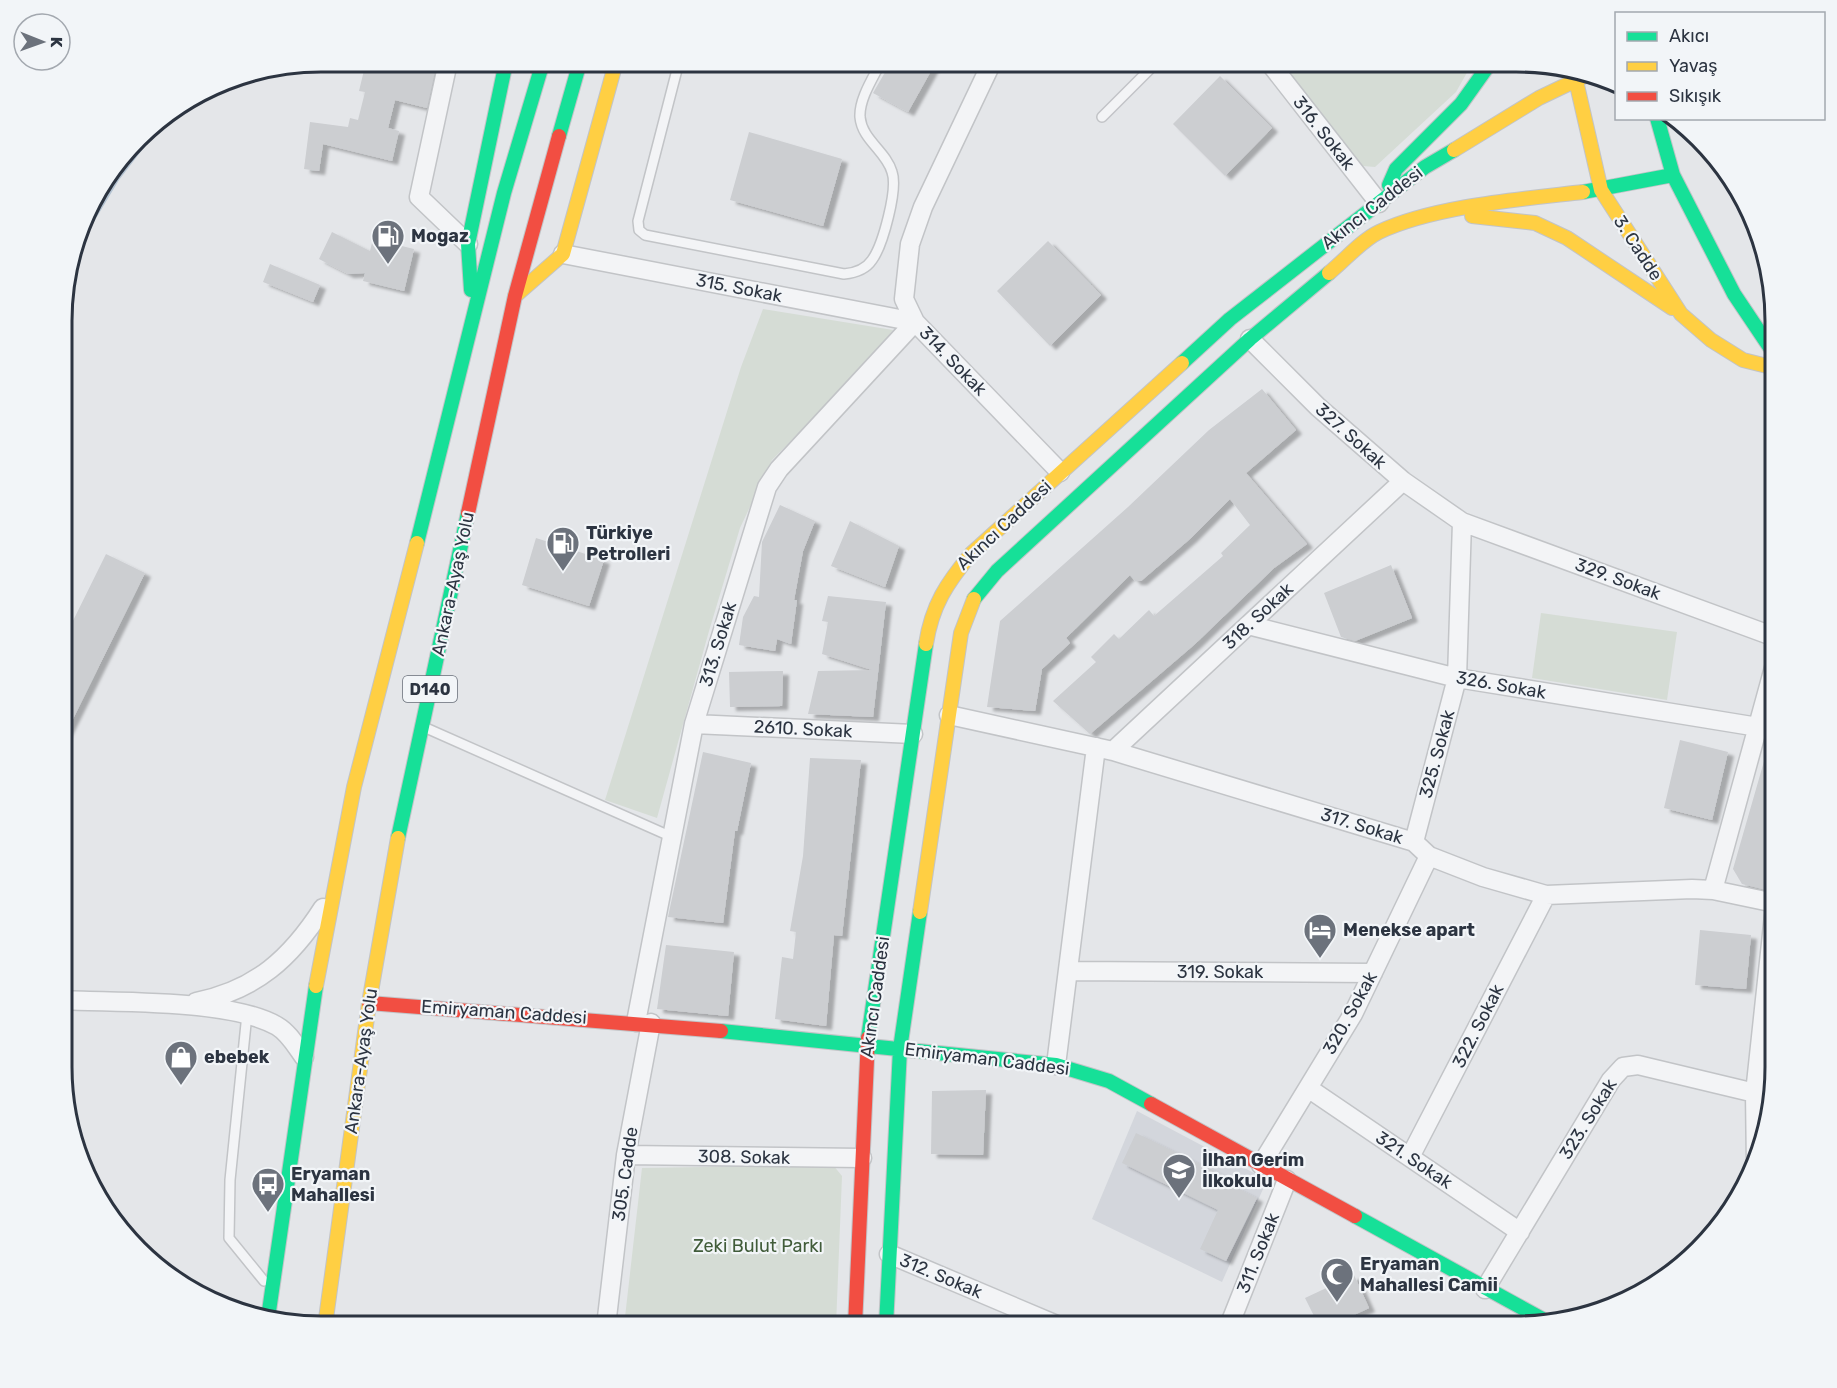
<svg xmlns="http://www.w3.org/2000/svg" width="1837" height="1388" font-family="Rubik,sans-serif">
	<defs>
		<filter id="shadow"><feDropShadow dx="6" dy="4" stdDeviation="1.5" flood-color="#0004"/></filter>
	</defs>
	<rect width="100%" height="100%" fill="#e4e6e9"/>
	<path fill="#d3d6dc" d="M1137,1111L1267,1180L1222,1282L1092,1219Z"/>
	<path fill="#d5dcd5" d="M1280,62H1473L1456,92L1375,167L1363,166Z
		M763,309L893,330L865,366L772,460L740,528L709,631L657,818L605,800L741,367Z
		M1541,613L1677,632L1667,700L1532,678Z
		M833,1165L842,1176L836,1326H624L642,1168Z"/>
	<path fill="#b4c3d2" d="M169,115L119,180L74,255L96,191L150,126Z"/>
	<path fill="#ccced1" filter="url(#shadow)" d="M366,62H437L427,108L395,100L388,128L399,131L392,161L323,144L319,171L304,169L310,122L348,127L350,118L358,120L365,92L359,91Z
		M891,62H936L908,112L873,93Z
		M1220,76L1272,128L1225,176L1173,124Z
		M749,132L842,159L823,226L730,200Z
		M332,232L370,251L373,239L414,249L404,291L363,281L365,273L348,274L319,259Z
		M1048,241L1101,295L1050,346L997,291Z
		M270,264L320,285L313,302L263,282Z
		M1262,389L1296,430L1246,473L1307,544L1274,568L1195,644L1090,734L1053,701L1096,662L1091,657L1114,634L1119,639L1149,610L1154,616L1223,556L1221,553L1250,525L1230,499L1191,538L1141,581H1135L1130,575L1066,638L1070,643L1042,669L1035,711L987,707L1000,621L1128,507L1209,430Z
		M780,505L815,521L803,551L794,600H797L791,644L777,639L775,651L739,645L743,617L754,596L759,597L762,542Z
		M850,521L899,546L885,587L831,566Z
		M536,538L604,560L589,606L522,585Z
		M106,554L145,573L63,739V641Z
		M1391,565L1412,618L1355,641L1341,637L1324,593Z
		M828,596L886,602L873,717L808,714L818,671L872,670L822,654L828,622L822,621Z
		M783,671L782,706L730,707L729,672Z
		M1771,737H1775V892L1742,884L1733,869Z
		M1680,740L1728,752L1712,820L1664,808Z
		M703,752L751,763L737,831H735L723,923L668,917Z
		M810,758L861,760L842,936L834,935L826,1026L775,1019L782,957L793,959L796,932L790,931L803,856Z
		M1700,930L1751,935L1746,989L1695,985Z
		M666,945L734,952L728,1016L657,1009Z
		M986,1090L983,1155L931,1154L932,1091Z
		M1136,1133L1233,1180L1231,1185L1257,1198L1226,1261L1200,1249L1218,1210L1122,1163Z
		M1354,1275L1369,1308L1330,1326H1319L1305,1298Z"/>
	<g fill="none" stroke-linecap="round" stroke-linejoin="round">
		<defs>
			<path id="lane" d="M679,62L638,221L639,230L645,235L844,274C855,273 866,269 872,260C883,245 898,189 892,172C886,151 862,140 860,117C859,99 873,78 881,62
				M1102,117L1157,62
				M426,728L672,837
				M247,1014L230,1180L229,1238L264,1281"/>
			<path id="street" d="M448,62L419,197L468,244
				M992,62L923,207L910,244L904,299L915,322L1060,472
				M1269,62L1379,203
				M563,254L915,322
				M1250,339L1318,407L1403,481L1462,522L1775,637
				M1248,625L1457,678L1758,727
				M949,715L1113,751L1414,842L1429,856L1483,877L1546,895L1692,889L1713,890L1775,903
				M694,724L913,734
				M1113,751L1403,481
				M1414,842L1457,678L1462,522
				M1713,890L1775,664
				M1068,971L1373,973
				M62,1000C119,1003 230,999 277,1026C289,1033 296,1046 304,1057
				M196,1002C256,990 291,958 323,908
				M636,1022L694,724L767,487L779,469L915,322
				M1056,1065L1096,747
				M1308,1088L1520,1232
				M626,1155L862,1158
				M1410,1157L1546,895
				M1261,1165L1353,1014L1429,856
				M1756,1167L1755,1093L1775,906
				M889,1254L1059,1326
				M1485,1289L1611,1080L1623,1067L1638,1065L1755,1093
				M606,1326L626,1155L651,1023
				M1229,1326L1287,1180"/>
			<path id="fast" d="M1657,118L1673,175L1734,294L1775,355
				M559,136L580,62
				M1389,185L1396,169L1461,104L1491,62
				M1583,192L1673,175
				M471,290L468,244L506,62
				M1182,363L1230,319L1425,167L1454,150
				M417,543L504,193L543,62
				M974,599L997,571L1250,339L1329,273
				M398,838L468,513
				M721,1031L1056,1065L1109,1081L1151,1104
				M868,1038L926,644
				M1355,1216L1544,1320
				M268,1318L316,986
				M886,1326L900,1049L920,912"/>
			<path id="slow" d="M1574,72L1601,190L1681,314L1711,340L1743,360L1775,368
				M1454,150L1539,98L1587,75
				M1472,216L1535,223L1567,238L1672,308
				M1329,273C1345,260 1362,240 1379,232C1434,206 1523,199 1583,192
				M515,296L563,254L616,62
				M926,644C932,605 947,583 971,554L1182,363
				M920,912L961,633L974,599
				M316,986L354,787L417,543
				M325,1326L369,1003L398,838"/>
			<path id="jam" d="M468,513L515,296L559,136
				M369,1003L721,1031
				M1151,1104L1355,1216
				M855,1326L868,1038"/>
		</defs>
		<use href="#lane" stroke="#c2c4c7" stroke-width="12"/>
		<use href="#street" stroke="#c2c4c7" stroke-width="21"/>
		<use href="#fast" stroke="#c2c4c7" stroke-width="16"/>
		<use href="#slow" stroke="#c2c4c7" stroke-width="16"/>
		<use href="#jam" stroke="#c2c4c7" stroke-width="16"/>
		<use href="#lane" stroke="#f3f4f6" stroke-width="9"/>
		<use href="#street" stroke="#f3f4f6" stroke-width="18"/>
		<use href="#fast" stroke="#16e098" stroke-width="14"/>
		<use href="#slow" stroke="#ffcf43" stroke-width="14"/>
		<use href="#jam" stroke="#f24e42" stroke-width="14"/>
	</g>
	<defs>
		<symbol id="fuel-pin" viewBox="-11 -11 22 30"><path d="M0 17L-7.5 6A9.5 9.5 0 1 1 7.5 6Z" fill="#6c727c" stroke="#f2f5f8"/><path d="M-5.5-6h7V0h2V4h1.3V-2.5L3-4.5l.8-.8L6-3V5H2.5V1h-1V6h-7ZM-4.2-4.7v3.2H.2V-4.7Z" fill="#fff"/></symbol>
		<symbol id="hotel-pin" viewBox="-11 -11 22 30"><path d="M0 17L-7.5 6A9.5 9.5 0 1 1 7.5 6Z" fill="#6c727c" stroke="#f2f5f8"/><path d="M-6-4.5h1.5V1H6V5H4.5V3h-9V5H-6ZM-4 0a1.8 1.8 0 1 1 3.6 0ZM.5 0V-2.5h3Q6-2.5 6 0Z" fill="#fff"/></symbol>
		<symbol id="shop-pin" viewBox="-11 -11 22 30"><path d="M0 17L-7.5 6A9.5 9.5 0 1 1 7.5 6Z" fill="#6c727c" stroke="#f2f5f8"/><path d="M-5-2.5h2.3a2.7 3.5 0 0 1 5.4 0H5L5.5 6h-11ZM-1.5-2.5h3a1.5 2.3 0 0 0-3 0Z" fill="#fff"/></symbol>
		<symbol id="school-pin" viewBox="-11 -11 22 30"><path d="M0 17L-7.5 6A9.5 9.5 0 1 1 7.5 6Z" fill="#6c727c" stroke="#f2f5f8"/><path d="M0-5L7-2L0 1L-7-2ZM-4 1L0 2.5L4 1V4Q0 6-4 4Z" fill="#fff"/></symbol>
		<symbol id="bus-pin" viewBox="-11 -11 22 30"><path d="M0 17L-7.5 6A9.5 9.5 0 1 1 7.5 6Z" fill="#6c727c" stroke="#f2f5f8"/><path d="M-5-6H5V4H4V6H2V4H-2V6H-4V4H-5ZM-3.5-4V0h7V-4ZM-3.5 1.2v1.5H-2V1.2ZM2 1.2v1.5H3.5V1.2Z" fill="#fff"/></symbol>
		<symbol id="mosque-pin" viewBox="-11 -11 22 30"><path d="M0 17L-7.5 6A9.5 9.5 0 1 1 7.5 6Z" fill="#6c727c" stroke="#f2f5f8"/><path d="M3.5-4.9A6 6 0 1 0 3.5 4.9A5 5 0 1 1 3.5-4.9Z" fill="#fff"/></symbol>
	</defs>
	<g fill-rule="evenodd">
		<use href="#fuel-pin" x="369" y="217" width="38" height="52"/>
		<use href="#fuel-pin" x="544" y="524" width="38" height="52"/>
		<use href="#hotel-pin" x="1301" y="911" width="38" height="52"/>
		<use href="#shop-pin" x="162" y="1038" width="38" height="52"/>
		<use href="#school-pin" x="1160" y="1151" width="38" height="52"/>
		<use href="#bus-pin" x="249" y="1165" width="38" height="52"/>
		<use href="#mosque-pin" x="1318" y="1255" width="38" height="52"/>
	</g>
	<g text-anchor="middle" dominant-baseline="central" stroke-width="4.5" stroke-linejoin="round" paint-order="stroke">
		<rect fill="#f2f5f8" stroke="#676e78" stroke-width="1.5" x="403" y="676" width="54" height="26" rx="4.5"/>
		<g font-size="16" font-weight="bold" fill="#2c3441">
			<text x="430" y="689">D140</text>
		</g>
		<g font-size="18" fill="#2c3441" stroke="#f2f5f8">
			<text transform="translate(1324 133) rotate(52)">316. Sokak</text>
			<text transform="translate(1372 208) rotate(-38)">Akıncı Caddesi</text>
			<text transform="translate(1638 248) rotate(57)">3. Cadde</text>
			<text transform="translate(739 288) rotate(11)">315. Sokak</text>
			<text transform="translate(953 361) rotate(46)">314. Sokak</text>
			<text transform="translate(1351 436) rotate(42)">327. Sokak</text>
			<text transform="translate(1004 525) rotate(-43)">Akıncı Caddesi</text>
			<text transform="translate(1618 579) rotate(20)">329. Sokak</text>
			<text transform="translate(453 584) rotate(-78)">Ankara-Ayaş Yolu</text>
			<text transform="translate(1258 616) rotate(-43)">318. Sokak</text>
			<text transform="translate(718 644) rotate(-73)">313. Sokak</text>
			<text transform="translate(1501 685) rotate(10)">326. Sokak</text>
			<text transform="translate(803 729) rotate(3)">2610. Sokak</text>
			<text transform="translate(1437 754) rotate(-75)">325. Sokak</text>
			<text transform="translate(1362 826) rotate(17)">317. Sokak</text>
			<text x="1220" y="972">319. Sokak</text>
			<text transform="translate(875 997) rotate(-82)">Akıncı Caddesi</text>
			<text transform="translate(504 1012) rotate(4)">Emiryaman Caddesi</text>
			<text transform="translate(1350 1013) rotate(-61)">320. Sokak</text>
			<text transform="translate(1478 1026) rotate(-63)">322. Sokak</text>
			<text transform="translate(987 1059) rotate(7)">Emiryaman Caddesi</text>
			<text transform="translate(361 1061) rotate(-82)">Ankara-Ayaş Yolu</text>
			<text transform="translate(1588 1119) rotate(-58)">323. Sokak</text>
			<text transform="translate(744 1157) rotate(1)">308. Sokak</text>
			<text transform="translate(1414 1160) rotate(34)">321. Sokak</text>
			<text transform="translate(625 1174) rotate(-82)">305. Cadde</text>
			<text transform="translate(1258 1253) rotate(-68)">311. Sokak</text>
			<text transform="translate(941 1276) rotate(23)">312. Sokak</text>
		</g>
		<g font-size="18" font-weight="bold" fill="#2c3441" stroke="#f2f5f8" text-anchor="start">
			<text x="411" y="236">Mogaz</text>
			<text x="586" y="533">Türkiye<tspan x="586" dy="21">Petrolleri</tspan></text>
			<text x="1343" y="930">Menekse apart</text>
			<text x="204" y="1057">ebebek</text>
			<text x="1202" y="1160">İlhan Gerim<tspan x="1202" dy="21">İlkokulu</tspan></text>
			<text x="291" y="1174">Eryaman<tspan x="291" dy="21">Mahallesi</tspan></text>
			<text x="1360" y="1264">Eryaman<tspan x="1360" dy="21">Mahallesi Camii</tspan></text>
		</g>
		<g font-size="18" fill="#415c3a" stroke="#f2f5f8">
			<text x="758" y="1246">Zeki Bulut Parkı</text>
		</g>
	</g>
	<path d="M0 0H1837V1388H0ZM321 72H1516A249 249 0 0 1 1765 321V1067A249 249 0 0 1 1516 1316H321A249 249 0 0 1 72 1067V321A249 249 0 0 1 321 72Z" fill="#f2f5f8" fill-rule="evenodd"/>
	<path fill="none" stroke="#2c3441" stroke-width="3" d="M321 72H1516A249 249 0 0 1 1765 321V1067A249 249 0 0 1 1516 1316H321A249 249 0 0 1 72 1067V321A249 249 0 0 1 321 72Z"/>
	<rect x="1615" y="12" width="210" height="108" fill="#f2f5f8" stroke="#a3a8af" stroke-width="1.5"/>
	<rect x="1627" y="32" width="30" height="9" fill="#16e098" stroke="#a3a8af" stroke-width="1.5"/>
	<text x="1669" y="42" font-size="18" fill="#2c3441">Akıcı</text>
	<rect x="1627" y="62" width="30" height="9" fill="#ffcf43" stroke="#a3a8af" stroke-width="1.5"/>
	<text x="1669" y="72" font-size="18" fill="#2c3441">Yavaş</text>
	<rect x="1627" y="92" width="30" height="9" fill="#f24e42" stroke="#a3a8af" stroke-width="1.5"/>
	<text x="1669" y="102" font-size="18" fill="#2c3441">Sıkışık</text>
	<g transform="translate(42 42) rotate(91)"><circle r="28" fill="#f2f5f8" stroke="#a3a8af" stroke-width="1.5"/>
	<path d="M0-4.5L10 22L0 15L-10 22Z" fill="#6c727c"/>
	<text y="-9" font-size="16" font-weight="bold" text-anchor="middle" fill="#2c3441">K</text>
	</g>
</svg>
